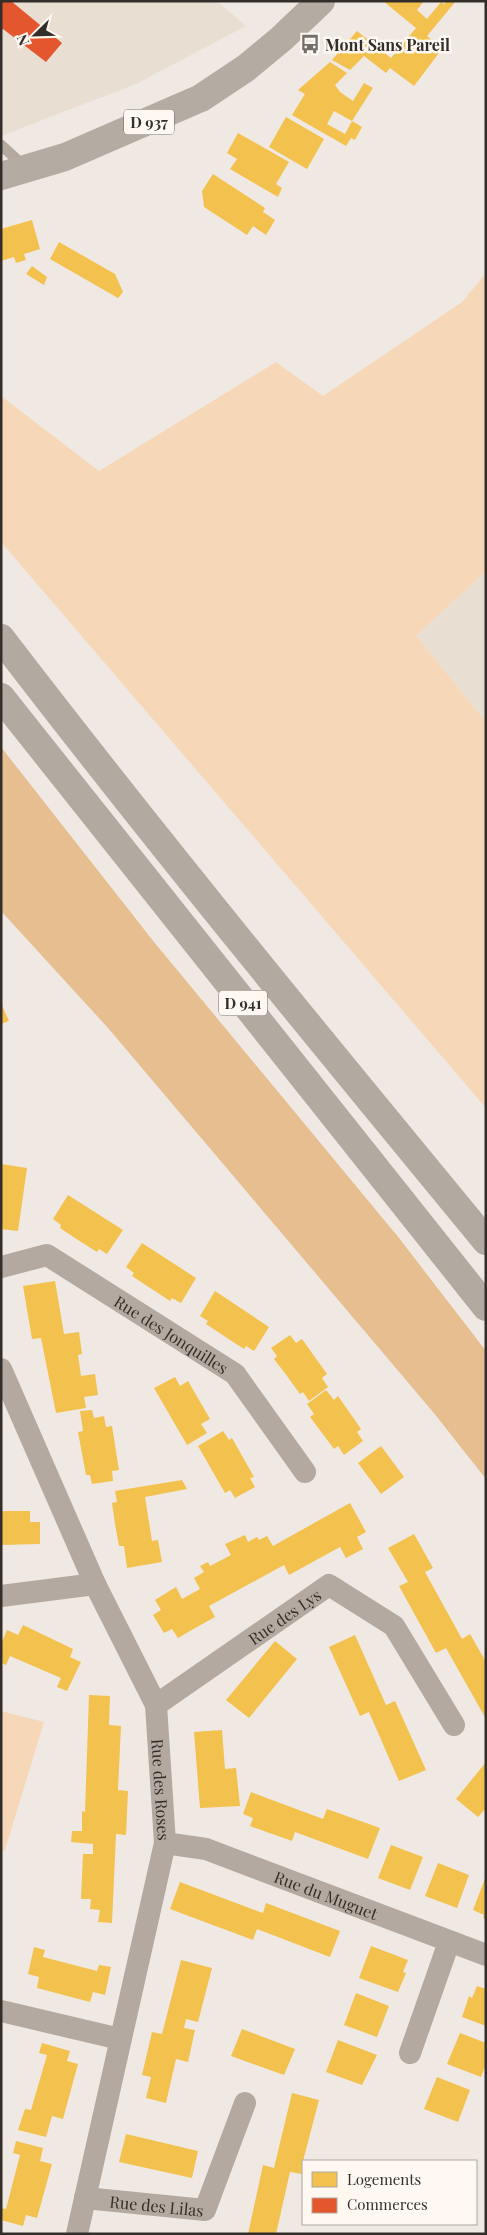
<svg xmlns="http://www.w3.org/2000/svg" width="487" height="2235" font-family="'Playfair Display',serif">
	<rect width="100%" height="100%" fill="#f0e9e3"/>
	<path fill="#e9ded2" d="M1,1H217L246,26L136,84L1,136Z
		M486,571V722L416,636Z"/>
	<path fill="#f6d7b8" d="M486,273V571L416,636L486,722V1108L1,542V396L99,471L276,362L323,396L462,302Z
		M1,1711L44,1722L5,1850L1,1852Z"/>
	<path fill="#e6be90" d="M1,747L154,942L399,1238L486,1351V1479L433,1412L108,1028L1,911Z"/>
	<path fill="#f2c14e" d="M383,1H424L417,10L427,19L441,2L444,4L447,1H456L427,36L442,49L414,86L390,68L386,73L364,56L350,70L332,60L357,31L391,58L416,28Z
		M330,62L347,73L335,85L340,92L353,101L364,83L373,88L352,121L334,111L327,124L345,134L352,121L362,127L355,140L351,138L346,146L292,115L305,94L298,90Z
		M286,117L324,139L307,169L269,147Z
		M238,133L289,162L276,184L282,188L278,197L230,169L237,159L227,153Z
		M213,174L265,208L263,212L275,220L266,235L253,226L247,235L204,207L202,191Z
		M32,220L40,249L24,254L26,260L16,263L14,257L1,261V229Z
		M59,242L115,274L123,292L118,298L50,259Z
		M32,266L47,277L44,285L26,274Z
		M1,1003L9,1021L1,1024Z
		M1,1164L27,1168L18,1231L1,1229Z
		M68,1195L123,1230L107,1254L99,1249L97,1252L78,1240L60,1228L61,1225L53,1219Z
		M142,1243L196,1278L181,1303L172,1298L170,1301L132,1276L134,1273L126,1267Z
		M55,1281L64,1334L79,1332L82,1354L78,1355L81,1376L95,1374L98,1395L84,1397L86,1408L56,1413L41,1338L32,1339L23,1286Z
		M215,1291L269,1327L254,1351L246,1346L244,1349L224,1336L206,1324L208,1321L200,1316Z
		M290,1335L296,1343L302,1339L327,1374L322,1378L328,1387L309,1401L303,1392L300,1394L287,1376L274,1359L277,1356L271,1348Z
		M175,1377L180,1386L188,1381L210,1419L201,1424L207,1433L187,1445L154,1388Z
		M326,1390L334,1400L338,1396L361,1429L357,1432L363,1441L344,1455L338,1446L334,1449L310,1417L314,1414L307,1404Z
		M92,1410L94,1418L104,1416L106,1427L112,1426L119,1470L112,1471L113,1481L92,1484L90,1475H86L78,1432L83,1431L80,1411Z
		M223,1431L229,1440L232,1438L254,1477L250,1478L255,1487L235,1498L230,1490L225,1493L198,1446Z
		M381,1446L404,1477L381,1494L358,1463Z
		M182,1480L187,1489L145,1497L152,1541L158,1540L162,1562L127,1568L124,1546H119L115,1524L112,1503L117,1502L115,1491Z
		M350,1503L366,1532L357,1537L363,1549L346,1558L340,1547L289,1575L284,1565L209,1606L215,1617L197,1627L178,1638L172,1629L164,1633L153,1615L161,1610L155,1600L176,1587L182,1599L200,1589L194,1578L204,1572L200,1566L208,1562L210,1566L231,1555L225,1544L245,1535L248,1542L257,1537L259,1540L267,1536L273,1546Z
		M1,1511H30V1522H40V1544L1,1545Z
		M414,1534L433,1568L425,1572L462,1639L470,1634L486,1662V1719L446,1648L436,1653L399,1586L408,1582L388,1548Z
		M23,1625L73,1649L70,1657L81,1662L67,1691L57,1687L61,1678L10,1656L6,1665L1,1663V1644L7,1630L18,1635Z
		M355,1635L386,1705L395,1701L426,1770L399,1781L369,1712L360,1716L329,1647Z
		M275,1641L297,1659L249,1718L226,1700Z
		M89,1695L110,1696L109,1725L121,1726L118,1790L128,1791L126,1835L116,1834L112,1923L98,1922L100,1910L90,1909L91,1899H81L83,1854H93V1844L71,1842L72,1831H82V1811L85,1812Z
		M222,1730L225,1769L236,1768L240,1806L200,1808L194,1732Z
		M486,1762V1808L478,1817L456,1799Z
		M251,1792L323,1819L327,1809L380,1828L368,1859L295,1832L292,1841L250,1826L253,1818L243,1814Z
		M391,1845L423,1857L410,1890L378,1878Z
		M438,1863L469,1875L457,1908L425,1896Z
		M486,1876V1919L483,1918L484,1915L473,1910Z
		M180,1882L263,1913L266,1903L340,1931L330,1957L257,1929L253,1940L170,1909Z
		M371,1946L408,1960L403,1972L406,1973L398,1992L359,1978Z
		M34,1947L45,1950L43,1957L97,1971L99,1965L111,1967L105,1995L93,1992L90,2002L37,1988L39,1977L28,1974Z
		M181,1960L212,1968L198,2022L186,2019L184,2028L195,2030L188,2062L176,2059L166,2103L146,2098L151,2077L142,2075L152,2032L162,2034Z
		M477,1986L486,1989V2026L462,2017L469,1996L472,1998Z
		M356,1993L389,2006L377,2037L344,2025Z
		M242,2029L295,2049L284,2075L231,2056Z
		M460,2033L486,2043V2064L481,2077L447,2064Z
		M338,2040L377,2055L362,2085L326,2072Z
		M42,2043L70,2051L67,2061L78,2064L63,2119L52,2116L46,2137L18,2130L25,2109L31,2110L47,2055L39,2053Z
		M437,2077L470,2090L458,2122L424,2109Z
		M292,2093L319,2100L303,2161L302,2174L290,2172L276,2234H248L263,2165L274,2168Z
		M126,2134L198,2151L192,2178L119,2162Z
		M16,2141L43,2148L40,2161L52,2164L37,2218L26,2215L23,2226L1,2220V2208L6,2209L20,2155L13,2153Z"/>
	<path fill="#e4572e" d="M1,1H11L62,43L46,62L3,29L1,31Z"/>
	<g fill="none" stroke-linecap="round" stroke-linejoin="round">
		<path stroke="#b3a9a0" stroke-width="11" d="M1,145L26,168"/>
		<g stroke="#b3a9a0" stroke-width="22">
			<path id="s1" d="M1,1267L47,1255L235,1374L305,1472"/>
			<path id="s2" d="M1,1369L95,1584L156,1705L165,1843L77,2234"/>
			<path d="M1,1596L95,1584"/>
			<path id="s3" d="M156,1705L329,1585L394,1626L454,1725"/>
			<path id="s4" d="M165,1843L206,1849L486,1955"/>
			<path d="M1,2011L120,2039"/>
			<path d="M410,2053L449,1942"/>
			<path id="s5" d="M85,2198L205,2210L245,2103"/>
		</g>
		<path stroke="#b4aca2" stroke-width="28" d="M1,176L65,157L201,98L246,68L281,39L321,1"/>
		<path stroke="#b2aaa0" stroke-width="28" d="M1,638C158,843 322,1042 486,1241
			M1,697L486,1307"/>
	</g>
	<defs>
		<symbol id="bus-bare" viewBox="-9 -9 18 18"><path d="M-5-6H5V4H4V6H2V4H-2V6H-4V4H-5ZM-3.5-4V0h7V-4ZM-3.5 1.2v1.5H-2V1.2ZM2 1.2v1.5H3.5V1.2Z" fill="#756f6b" stroke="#fef8f1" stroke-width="2.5" paint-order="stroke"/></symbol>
	</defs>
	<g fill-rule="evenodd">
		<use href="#bus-bare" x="296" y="30" width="28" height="28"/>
	</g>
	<g text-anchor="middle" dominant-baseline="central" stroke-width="5" stroke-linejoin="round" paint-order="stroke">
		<g fill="#fef8f1" stroke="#706b66" stroke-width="1">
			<rect x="124" y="109.5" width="50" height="25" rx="4"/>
			<rect x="219" y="990.5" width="48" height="25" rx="4"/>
		</g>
		<g font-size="15" font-weight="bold" fill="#332e2a">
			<text x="149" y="122">D 937</text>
			<text x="243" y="1003">D 941</text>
		</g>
		<g font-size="16" font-weight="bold" fill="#332e2a" stroke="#fef8f1" text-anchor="start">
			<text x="325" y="44">Mont Sans Pareil</text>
		</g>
		<g font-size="16" fill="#332e2a" stroke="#fef8f1">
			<text stroke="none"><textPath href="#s1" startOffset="195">Rue des Jonquilles</textPath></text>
			<text stroke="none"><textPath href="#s3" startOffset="156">Rue des Lys</textPath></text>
			<text stroke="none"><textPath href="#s2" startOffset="455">Rue des Roses</textPath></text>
			<text stroke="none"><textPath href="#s4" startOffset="170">Rue du Muguet</textPath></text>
			<text stroke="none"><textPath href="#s5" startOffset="72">Rue des Lilas</textPath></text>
		</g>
	</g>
	<rect width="487" height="2235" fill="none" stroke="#332e2a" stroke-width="5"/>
	<rect x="302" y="2160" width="175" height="65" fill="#fef8f1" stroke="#ada7a1"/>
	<rect x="312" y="2172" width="25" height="15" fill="#f2c14e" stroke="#ada7a1"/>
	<text x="347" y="2185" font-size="15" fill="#332e2a">Logements</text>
	<rect x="312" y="2198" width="25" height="15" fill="#e4572e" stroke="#ada7a1"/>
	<text x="347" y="2210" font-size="15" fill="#332e2a">Commerces</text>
	<g transform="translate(35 35) rotate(247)" stroke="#fef8f1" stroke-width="4" paint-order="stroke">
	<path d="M0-4L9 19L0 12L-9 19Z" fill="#332e2a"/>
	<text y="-8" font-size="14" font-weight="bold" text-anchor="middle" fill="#332e2a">N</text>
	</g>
</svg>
